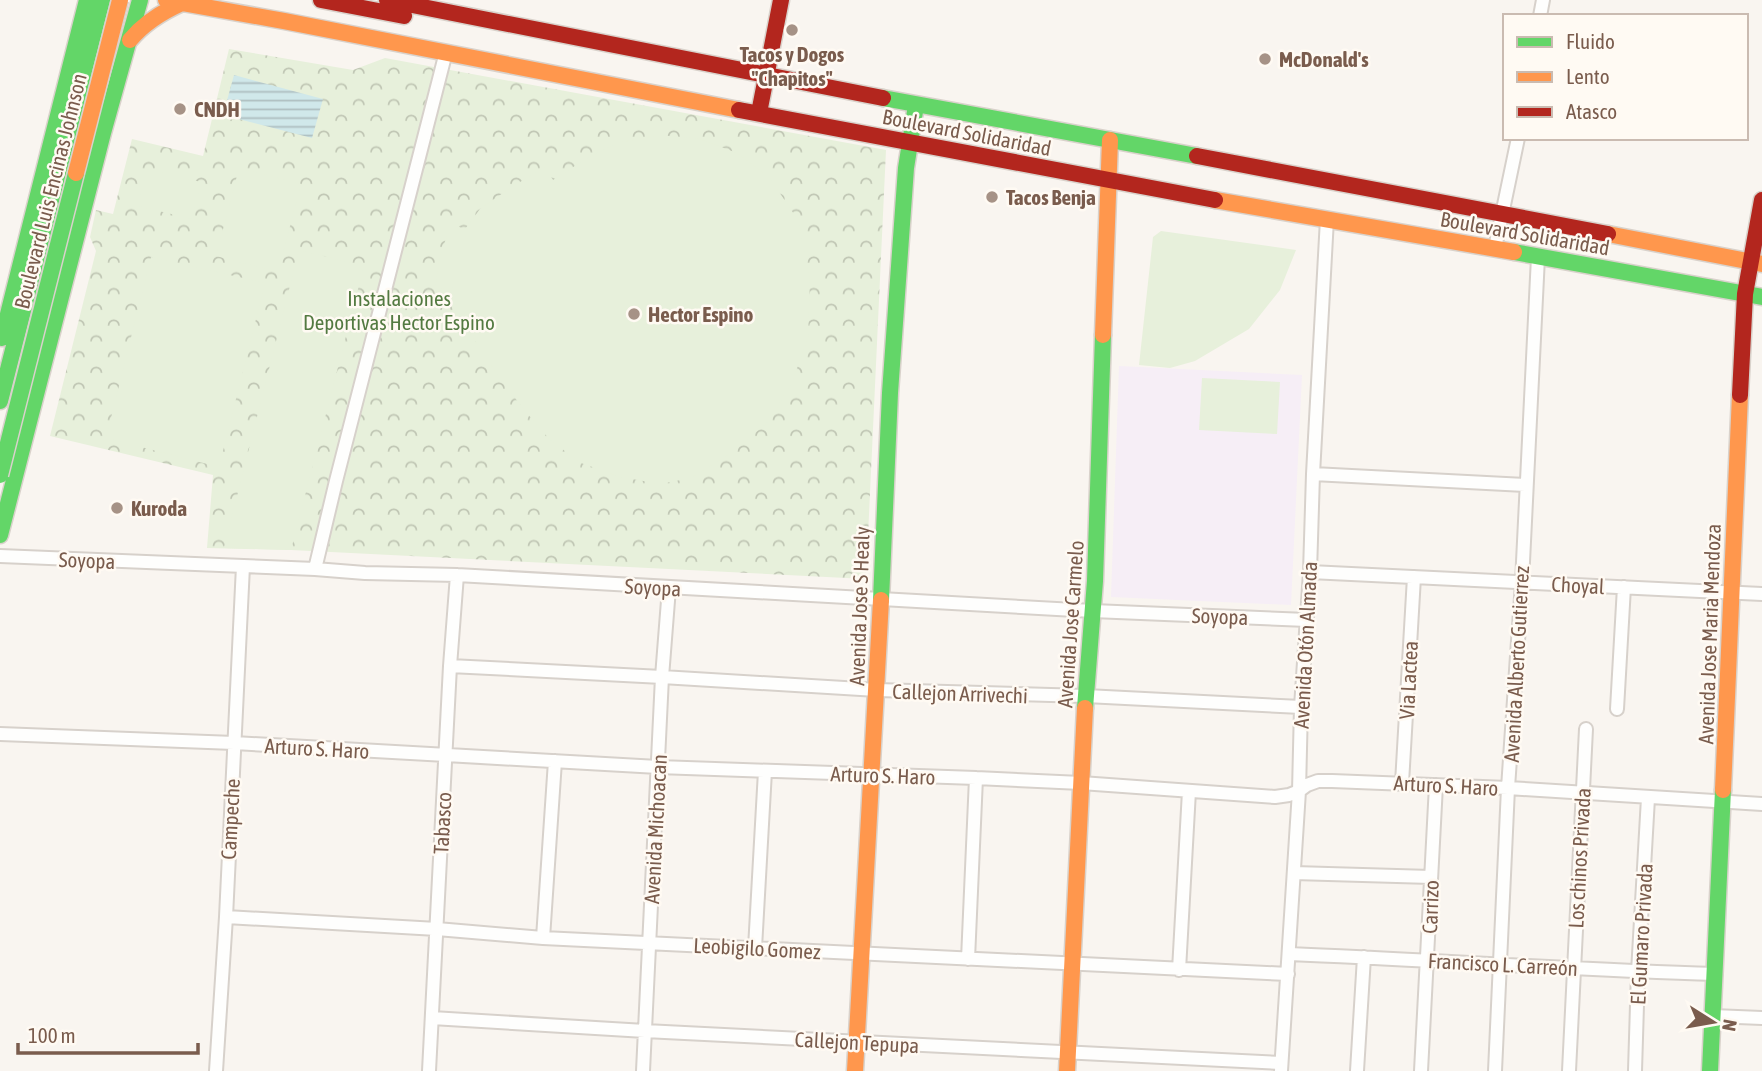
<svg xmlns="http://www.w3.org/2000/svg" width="1762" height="1071" font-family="'Asap Condensed',sans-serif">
	<defs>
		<pattern id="park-crowns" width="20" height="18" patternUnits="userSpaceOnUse" patternTransform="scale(1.75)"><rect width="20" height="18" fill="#e7f0db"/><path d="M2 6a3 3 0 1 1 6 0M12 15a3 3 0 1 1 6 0" fill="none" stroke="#c0c6b4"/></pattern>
		<pattern id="water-rules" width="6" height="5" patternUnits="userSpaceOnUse" patternTransform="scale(1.75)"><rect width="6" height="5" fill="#d0e8ea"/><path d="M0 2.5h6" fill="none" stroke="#aebfc0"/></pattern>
	</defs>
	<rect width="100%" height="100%" fill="#f9f5f0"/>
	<path fill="#f6eef6" d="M1119,366L1302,375L1291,605L1111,597Z"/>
	<path fill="url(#park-crowns)" d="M229,49L353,70L385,58L886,150L866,579L291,550L207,548L213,475L50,436L96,251L90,237L96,210L113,214L132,139L203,156Z"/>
	<path fill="#e7f0db" d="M659,135L700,139L737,153L769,177L798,220L810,279L808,338L792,382L769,421L731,453L691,478L660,484L621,477L581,463L550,440L526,412L504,384L464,325L456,304L454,287L435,289L440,256L451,224L465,229L480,209L510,188L545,167L553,180L584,160L617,143Z
		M239,168L301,184L278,272L216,256Z
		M147,169L201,182L192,219L138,206Z
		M1161,231L1296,250L1280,290L1249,329L1195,361L1170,368L1139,365L1153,237Z
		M299,250L364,266L291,550L224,548Z
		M151,257L265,283L219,467L106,438Z
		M1202,378L1280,382L1277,434L1199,430Z"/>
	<path fill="url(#water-rules)" d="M234,75L323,99L312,138L223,115Z"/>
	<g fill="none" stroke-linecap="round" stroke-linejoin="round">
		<defs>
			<path id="street" d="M1540,16L1543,0
				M1495,248L1518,138
				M1313,474L1525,485
				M0,556L315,569L365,573L457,575L1093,611L1307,620
				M315,569L336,481L446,52
				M1310,572L1762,594
				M450,666L662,677L877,690L1086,696L1301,707
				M1617,709L1624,587
				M0,734L234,743L658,767L976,778L1081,783L1275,797L1289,795L1299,791L1307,785L1318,781H1332L1508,788L1762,804
				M1402,783L1414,577
				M1294,873L1431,877
				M226,917L437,929L543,938L1288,974
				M543,938L555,761
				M755,948L765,771
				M1290,954C1432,960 1574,970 1716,974
				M968,959L976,778
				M1179,970L1189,791
				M1713,1016L1762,1018
				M432,1018L645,1031L1281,1063
				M216,1071L226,917L243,566
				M429,1071L450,666L457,575
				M643,1071L662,677L669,588
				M1281,1071L1299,791L1301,707L1310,572L1313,474L1327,219
				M1357,1071L1364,957
				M1421,1071L1436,785
				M1495,1071L1508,788L1522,582L1538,257
				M1569,1071L1586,729
				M1635,1071L1638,972L1648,798"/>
			<path id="fast" d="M883,98L1197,156
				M1514,252L1762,297
				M2,338L87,0
				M0,401L102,0
				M0,535L103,133L140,0
				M881,600L890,393L906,168L916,105
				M1085,708L1095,581L1103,335
				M1710,1071L1723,790"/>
			<path id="slow" d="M166,0L284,21L739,110
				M130,40C144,23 162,12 182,3
				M1215,200L1514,252
				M1608,234L1762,264
				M1103,335L1110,140
				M1723,790L1740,395
				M855,1071L881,600
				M1067,1071L1085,708"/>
			<path id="jam" d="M321,0L404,16
				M387,0L883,98
				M739,110L1215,200
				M759,113L781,0
				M1197,156L1608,234
				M1740,395L1745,294L1762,200"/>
		</defs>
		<use href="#street" stroke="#d7d1cb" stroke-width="16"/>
		<use href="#fast" stroke="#d9d2cb" stroke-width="19"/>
		<use href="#slow" stroke="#d9d2cb" stroke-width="19"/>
		<use href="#jam" stroke="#d9d2cb" stroke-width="19"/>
		<use href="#street" stroke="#fefefd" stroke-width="12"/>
		<use href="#fast" stroke="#63d668" stroke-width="16"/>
		<use href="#slow" stroke="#ff974d" stroke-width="16"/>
		<use href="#jam" stroke="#b3261e" stroke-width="16"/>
		<defs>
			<path id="fast-bridge" d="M0,475L76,173"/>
			<path id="slow-bridge" d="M76,173L120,0"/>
		</defs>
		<use href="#fast-bridge" stroke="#dad1cc" stroke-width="19" stroke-linecap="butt"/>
		<use href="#slow-bridge" stroke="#dad1cc" stroke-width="19" stroke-linecap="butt"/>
		<use href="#fast-bridge" stroke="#63d668" stroke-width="16"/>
		<use href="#slow-bridge" stroke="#ff974d" stroke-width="16"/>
	</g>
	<g fill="#a69286" stroke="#fffaf3" stroke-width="2.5">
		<circle cx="792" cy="30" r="7"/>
		<circle cx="1265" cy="59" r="7"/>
		<circle cx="180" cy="109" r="7"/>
		<circle cx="992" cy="197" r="7"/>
		<circle cx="634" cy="314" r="7"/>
		<circle cx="117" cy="508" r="7"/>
	</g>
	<g text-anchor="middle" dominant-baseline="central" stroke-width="5" stroke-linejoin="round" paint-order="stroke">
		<g font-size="21" font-weight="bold" fill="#7a5c4d" stroke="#fffaf3" text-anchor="start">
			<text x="792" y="54" text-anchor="middle">Tacos y Dogos<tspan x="792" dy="24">"Chapitos"</tspan></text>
			<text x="1279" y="59">McDonald's</text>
			<text x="194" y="109">CNDH</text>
			<text x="1006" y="197">Tacos Benja</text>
			<text x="648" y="314">Hector Espino</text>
			<text x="131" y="508">Kuroda</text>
		</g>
		<g font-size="21" fill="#7a5c4d" stroke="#fffaf3">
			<text transform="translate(967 132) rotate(11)">Boulevard Solidaridad</text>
			<text transform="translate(50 191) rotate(-76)">Boulevard Luis Encinas Johnson</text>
			<text transform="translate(1525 233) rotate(10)">Boulevard Solidaridad</text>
			<text transform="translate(87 560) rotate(2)">Soyopa</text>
			<text transform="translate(1578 585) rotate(3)">Choyal</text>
			<text transform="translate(653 587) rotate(3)">Soyopa</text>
			<text transform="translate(859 606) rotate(-88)">Avenida Jose S Healy</text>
			<text transform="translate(1220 616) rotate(2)">Soyopa</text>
			<text transform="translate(1070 624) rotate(-86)">Avenida Jose Carmelo</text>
			<text transform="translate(1709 634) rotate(-88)">Avenida Jose Maria Mendoza</text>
			<text transform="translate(1305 645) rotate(-87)">Avenida Otón Almada</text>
			<text transform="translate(1516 664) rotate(-87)">Avenida Alberto Gutierrez</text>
			<text transform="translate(1408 680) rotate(-87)">Via Lactea</text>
			<text transform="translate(960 693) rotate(2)">Callejon Arrivechi</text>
			<text transform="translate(317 748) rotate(3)">Arturo S. Haro</text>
			<text transform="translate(883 775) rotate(2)">Arturo S. Haro</text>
			<text transform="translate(1446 785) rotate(3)">Arturo S. Haro</text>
			<text transform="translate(230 819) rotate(-87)">Campeche</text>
			<text transform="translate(442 823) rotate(-87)">Tabasco</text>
			<text transform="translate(655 829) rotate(-87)">Avenida Michoacan</text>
			<text transform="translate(1579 858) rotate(-87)">Los chinos Privada</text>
			<text transform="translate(1430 907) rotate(-88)">Carrizo</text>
			<text transform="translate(1641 934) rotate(-87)">El Gumaro Privada</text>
			<text transform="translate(757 948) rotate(3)">Leobigilo Gomez</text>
			<text transform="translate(1503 964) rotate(3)">Francisco L. Carreón</text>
			<text transform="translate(857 1042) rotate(3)">Callejon Tepupa</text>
		</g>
		<g font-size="21" fill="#537a41" stroke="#fffaf3">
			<text x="399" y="298">Instalaciones<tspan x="399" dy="24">Deportivas Hector Espino</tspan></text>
		</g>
	</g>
	<rect x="1503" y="14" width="245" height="126" fill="#fffaf3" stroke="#cabbb1" stroke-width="2"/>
	<rect x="1517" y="37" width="35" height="10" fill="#63d668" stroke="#cabbb1" stroke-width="2"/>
	<text x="1566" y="49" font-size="21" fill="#7a5c4d">Fluido</text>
	<rect x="1517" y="72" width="35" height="10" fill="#ff974d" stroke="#cabbb1" stroke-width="2"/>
	<text x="1566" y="84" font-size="21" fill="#7a5c4d">Lento</text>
	<rect x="1517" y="107" width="35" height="10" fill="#b3261e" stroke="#cabbb1" stroke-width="2"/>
	<text x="1566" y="119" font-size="21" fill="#7a5c4d">Atasco</text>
	<g transform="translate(1713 1022) rotate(101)" stroke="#fffaf3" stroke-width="5" paint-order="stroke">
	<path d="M0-5L12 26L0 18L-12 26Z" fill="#7a5c4d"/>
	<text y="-10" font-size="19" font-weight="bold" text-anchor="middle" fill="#7a5c4d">N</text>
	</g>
	<path d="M18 1043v10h180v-10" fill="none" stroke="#7a5c4d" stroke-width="3.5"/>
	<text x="28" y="1043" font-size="21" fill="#7a5c4d" stroke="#fffaf3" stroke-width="5" paint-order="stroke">100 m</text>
</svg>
